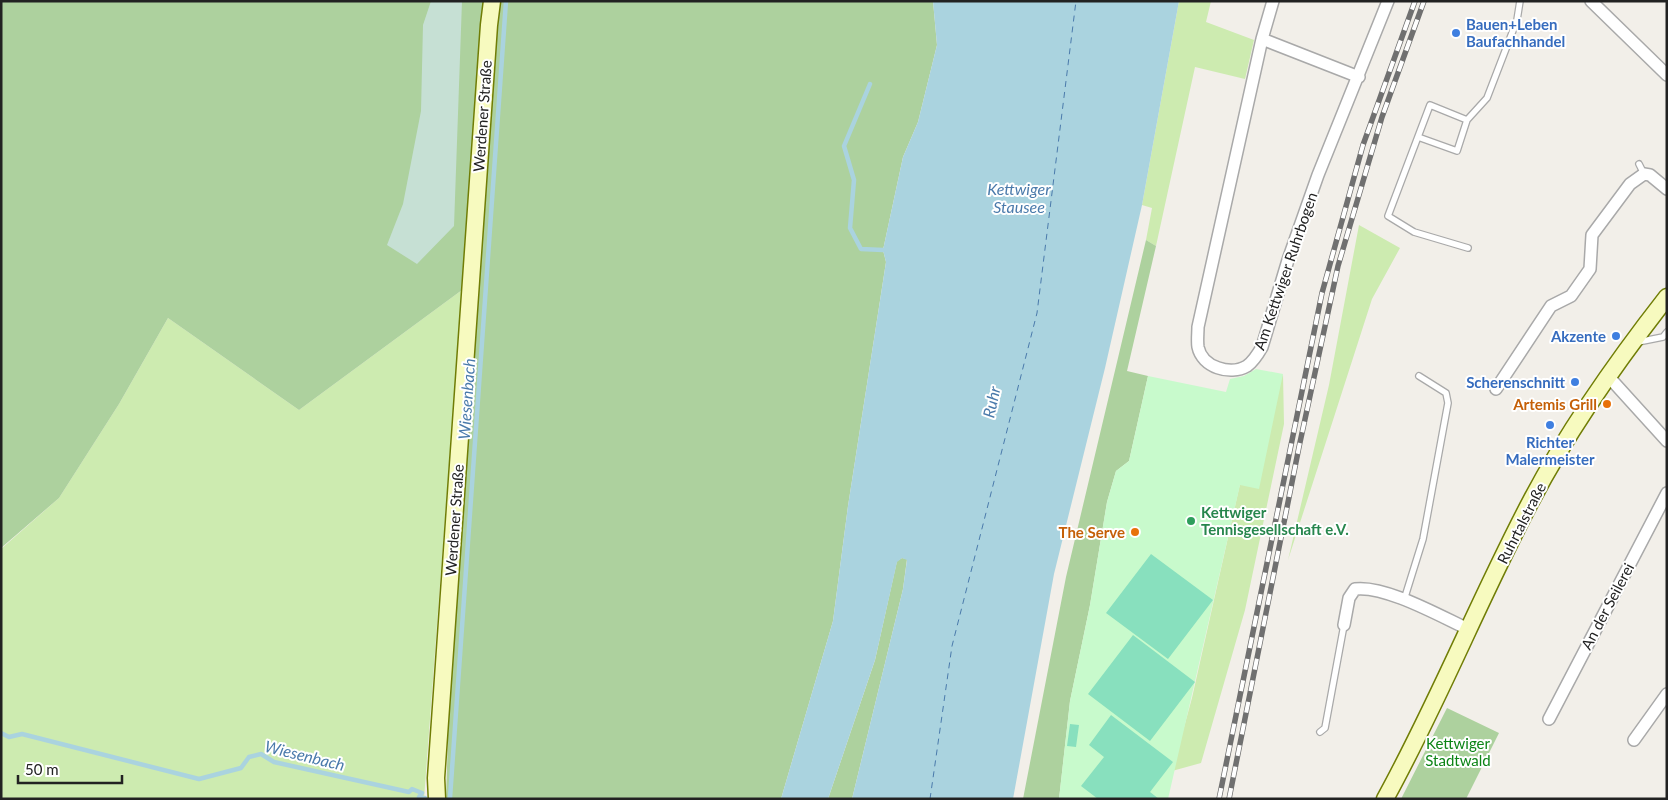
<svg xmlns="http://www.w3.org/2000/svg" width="1668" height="800" font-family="Lato,sans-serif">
	<rect width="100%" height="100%" fill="#f2efe9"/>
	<path fill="#cdebb0" d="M1179,1H1211L1206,22L1254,40L1245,79L1195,67L1156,246L1146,240L1152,208L1142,205Z
		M1359,225L1400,248L1372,299L1288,560L1329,385Z
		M462,290L424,799H1V549L59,498L119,404L168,318L299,410Z
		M1283,374L1284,424L1245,610L1201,763L1172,771L1192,698L1240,484Z"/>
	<path fill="#add19e" d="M1,1H933L937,45L918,122L903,157L883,250L886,262L848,506L833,621L781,799H446L462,290L299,410L168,318L119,404L59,498L1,548Z
		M1146,240L1156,246L1127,371L1148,376L1129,461L1116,471L1107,502L1090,605L1070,701L1059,799H1023L1066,577Z
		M902,558L907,559L903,589L852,799H828L875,660L897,561Z
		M1447,708L1499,733L1466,799H1401Z"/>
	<path fill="#c6e0d4" d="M431,1H462L454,226L417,264L387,245L403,204L421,111L423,25Z"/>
	<path fill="#c8facc" d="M1256,369L1283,374L1259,489L1240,485L1168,799H1059L1070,701L1090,605L1107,502L1116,471L1129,461L1148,376L1226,392L1230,379L1244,376Z"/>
	<path fill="#88e0be" d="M1151,554L1213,600L1168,659L1106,613Z
		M1133,635L1195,682L1150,741L1088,694Z
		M1111,715L1173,762L1150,792L1159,799H1098L1081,786L1104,757L1089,745Z
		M1070,724L1079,725L1076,747L1067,746Z"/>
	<path fill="#aad3df" d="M933,1H1179L1142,205L1105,368L1054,574L1013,799H852L903,589L907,560L902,558L897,562L875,660L828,799H781L833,621L848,506L886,262L883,250L903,157L918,122L937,45Z"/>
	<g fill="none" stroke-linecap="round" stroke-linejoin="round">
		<path stroke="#aad3df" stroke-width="4.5" d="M870,84L844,146L854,180L850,228L861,249L883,250
			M1,733L9,737L22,734L199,779L241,768L249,757L261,754L274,762L409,792L412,789L422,793L419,797L425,798
			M450,798L506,1"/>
		<path stroke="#4a7aab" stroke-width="1" stroke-dasharray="6 5" stroke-linecap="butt" d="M930,799L952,646L1037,313L1076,1"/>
		<defs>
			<path id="service" d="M1418,137L1457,151L1467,120
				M1639,164L1644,174
				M1468,248L1414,232L1388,216L1430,105L1467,120L1487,98L1517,20L1520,1
				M1638,342L1663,337L1667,332
				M1404,600L1423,539L1448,403L1446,393L1419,376
				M1320,732L1325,728L1344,625"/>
			<path id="minor" d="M1273,1L1262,39L1198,327C1198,333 1197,341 1198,347C1202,367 1230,376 1247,366C1254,361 1258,354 1262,347L1288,260L1318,175L1388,1
				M1591,1L1667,75
				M1262,39L1359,77
				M1608,376L1667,441
				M1496,389L1551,306L1571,296L1590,269L1592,235L1630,184L1644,174L1650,175L1667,189
				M1344,625L1349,598L1355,589C1385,585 1440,616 1468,629
				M1549,719L1667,493
				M1634,740L1667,694"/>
			<path id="secondary" d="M437,799L436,778L489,25L492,1
				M1385,799C1439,701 1480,597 1532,499C1570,427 1617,361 1667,297"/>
		</defs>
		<use href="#service" stroke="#a9a9a9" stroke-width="8"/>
		<use href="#minor" stroke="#a9a9a9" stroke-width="14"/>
		<use href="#secondary" stroke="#707d05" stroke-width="19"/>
		<use href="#service" stroke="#fff" stroke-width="5.5"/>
		<use href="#minor" stroke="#fff" stroke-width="11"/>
		<use href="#secondary" stroke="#f7fabf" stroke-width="16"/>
		<defs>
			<path id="rail" d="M1219,799L1322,293L1363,145L1415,1
				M1229,799L1299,447L1338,266L1382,117L1424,1"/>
		</defs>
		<use href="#rail" stroke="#707070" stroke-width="5.5"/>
		<use href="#rail" stroke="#fff" stroke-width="4" stroke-dasharray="11" stroke-linecap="butt"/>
	</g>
	<g fill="#3f7fe0" stroke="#fff" stroke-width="2">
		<circle cx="1456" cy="33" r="5"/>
		<circle cx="1616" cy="336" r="5"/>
		<circle cx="1575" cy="382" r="5"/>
		<circle cx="1550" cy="425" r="5"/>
	</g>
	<g fill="#e8710a" stroke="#fff" stroke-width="2">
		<circle cx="1607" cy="404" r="5"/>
		<circle cx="1135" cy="532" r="5"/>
	</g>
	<circle fill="#2e9e5b" stroke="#fff" stroke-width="2" cx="1191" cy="521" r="5"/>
	<g text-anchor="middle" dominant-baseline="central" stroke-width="4" stroke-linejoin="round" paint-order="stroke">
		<g font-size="15" font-weight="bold" fill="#366cbe" stroke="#fff" text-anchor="end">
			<text x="1466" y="24" text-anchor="start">Bauen+Leben<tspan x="1466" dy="17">Baufachhandel</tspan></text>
			<text x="1606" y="336">Akzente</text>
			<text x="1565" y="382">Scherenschnitt</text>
			<text x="1550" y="442" text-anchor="middle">Richter<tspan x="1550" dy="17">Malermeister</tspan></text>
		</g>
		<g font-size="15" fill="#222" stroke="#fff">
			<text transform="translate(482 116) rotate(-86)">Werdener Straße</text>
			<text transform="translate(1285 271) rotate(-71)">Am Kettwiger Ruhrbogen</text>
			<text transform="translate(454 520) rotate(-86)">Werdener Straße</text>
			<text transform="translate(1521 523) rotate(-63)">Ruhrtalstraße</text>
			<text transform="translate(1607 606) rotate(-62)">An der Seilerei</text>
		</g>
		<g font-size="15" font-weight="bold" fill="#c56008" stroke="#fff" text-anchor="end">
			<text x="1597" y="404">Artemis Grill</text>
			<text x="1125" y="532">The Serve</text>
		</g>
		<g font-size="15" font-weight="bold" fill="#27864d" stroke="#fff" text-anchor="start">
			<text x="1201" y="512">Kettwiger<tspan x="1201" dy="17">Tennisgesellschaft e.V.</tspan></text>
		</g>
		<g font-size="15" fill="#0c8416" stroke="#fff">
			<text x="1458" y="743">Kettwiger<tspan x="1458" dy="17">Stadtwald</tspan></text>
		</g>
		<g font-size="16" font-style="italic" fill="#4a7aab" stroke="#fff">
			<text x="1019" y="188">Kettwiger<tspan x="1019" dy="18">Stausee</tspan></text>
			<text transform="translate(466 399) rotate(-86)">Wiesenbach</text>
			<text transform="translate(991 402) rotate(-78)">Ruhr</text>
			<text transform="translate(305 755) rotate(14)">Wiesenbach</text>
		</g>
	</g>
	<rect width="1668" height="800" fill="none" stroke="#222222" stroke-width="5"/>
	<path d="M18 775v8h104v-8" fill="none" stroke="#222222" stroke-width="2.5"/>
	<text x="25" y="775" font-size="15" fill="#222222" stroke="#ffffff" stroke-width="4" paint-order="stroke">50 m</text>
</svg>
